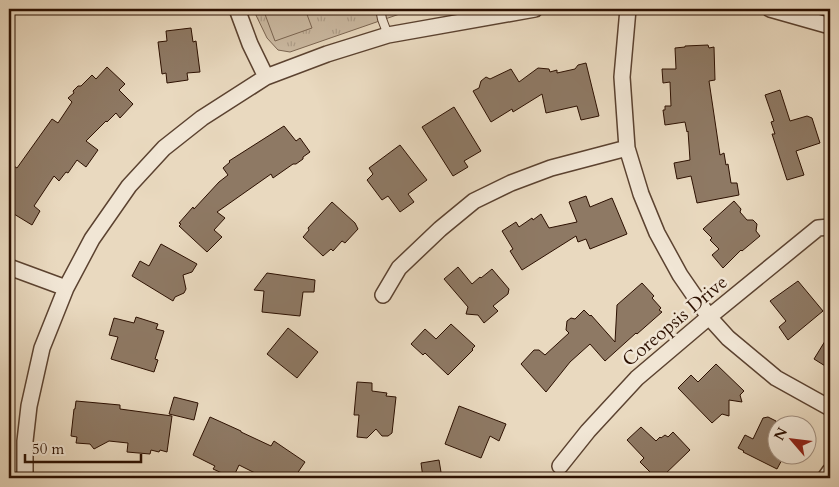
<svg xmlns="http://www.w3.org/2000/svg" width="839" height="487" font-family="Cardo,serif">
	<defs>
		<pattern id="park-tufts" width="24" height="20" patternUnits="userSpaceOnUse" patternTransform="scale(1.25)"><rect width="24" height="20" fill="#c9b79f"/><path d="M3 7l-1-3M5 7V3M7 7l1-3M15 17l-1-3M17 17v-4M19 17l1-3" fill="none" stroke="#ad9c87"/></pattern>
	</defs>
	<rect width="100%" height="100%" fill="#e9d9bf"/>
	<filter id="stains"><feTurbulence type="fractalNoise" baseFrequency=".004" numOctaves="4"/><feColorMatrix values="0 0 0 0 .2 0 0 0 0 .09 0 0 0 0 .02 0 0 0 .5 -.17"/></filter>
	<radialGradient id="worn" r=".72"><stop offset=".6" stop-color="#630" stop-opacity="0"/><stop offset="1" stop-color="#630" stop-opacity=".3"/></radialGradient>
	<path fill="url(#park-tufts)" stroke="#7a6450" d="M253,9H414L290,52L278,50L267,38Z"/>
	<path fill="#c9b79f" stroke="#7a6450" d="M263,9H305L312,28L275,41Z"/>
	<path fill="#8e7964" stroke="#2c1001" d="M191,28L193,42L196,41L200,72L187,73L188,80L167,83L166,73L162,74L158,42L167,41L166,31Z
		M708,45L709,48L714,47L715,80L709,81L720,155L724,153L726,165L728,164L731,183H737L739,195L697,203L691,176L677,179L674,163L690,160L688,131L687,132L685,122L665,125L663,110H665V106H671L670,82L663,83L662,69H676L675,48L685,47V46Z
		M586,63L599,116L581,120L577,106L546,113L542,94L513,112L512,109L491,122L473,91L479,88L481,81L486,77L490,79L511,69L519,82L538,68L549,69L550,72L557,70V73L575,69L578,65Z
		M107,67L125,84L119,90L133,104L120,118L116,113L107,122L106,121L86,141L98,150L86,167L77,160L68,173L66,172L59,181L54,176L34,206L40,211L32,225L9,211V163L17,168L52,119L58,123L72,102L68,98L74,93L73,91L78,86H81L92,75L96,79Z
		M780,90L790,121L807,116L812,118L820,143L796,151L804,175L787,180L772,134H775L771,122L774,121L765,95Z
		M454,107L481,151L464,161L468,167L453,176L422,127Z
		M284,126L296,141L300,138L310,152L303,157V159L296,164H293L273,178L271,174L217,212L225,218L214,230L222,237L207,252L179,226L181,224L179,223L193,207L194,209L219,182L228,175L223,168L230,162L229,161Z
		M400,145L427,180L408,194L414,202L400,212L388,196L382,200L367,180L373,174L369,168Z
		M586,196L590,207L612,198L627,234L590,249L586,239L578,242L576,236L522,270L510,251L513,249L502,231L516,222L519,227L532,218L533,220L541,214L549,228L577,222L569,202Z
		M734,201L741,209L740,212L747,220H753L757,224L756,231L760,236L742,251L741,250L723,268L712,255L719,249L710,240L712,238L703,229Z
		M332,202L355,223L358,229L345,243L342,241L333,251L331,249L323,256L303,237L309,230L308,228Z
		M161,244L197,264L192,272L183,275L186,289L184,293L175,297L173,301L132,276L140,261L149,266Z
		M458,267L472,284L480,277L481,278L492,269L509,289L508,294L493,306L498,311L484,323L478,315L466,314L468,307L444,279Z
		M267,273L315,280L314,292H303L300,316L262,312L264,291L254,290Z
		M798,281L823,311L788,340L779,327L786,321L770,301Z
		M642,283L654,296L652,298L661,308L659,310L662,312L637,334L636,333L605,361L590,344L570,362L546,392L521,364L534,350H539L545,355L569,333L566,330L567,321L571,318L575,319L584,310L590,316L591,315L615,342L617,305Z
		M136,317L158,324L156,329L164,331L155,359L158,360L154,372L111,359L118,337L109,335L114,318L134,323Z
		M451,324L475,346L472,349L473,350L448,375L425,353L423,355L411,344L425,329L436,339Z
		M288,328L318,352L297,378L267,354Z
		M830,333V369L814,359Z
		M716,364L744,391L740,395L742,402L729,400V416L722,414L712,423L678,388L691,375L698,382Z
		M357,382L372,383V391L387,393L386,396L396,397L392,433L388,436H382L376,429L367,438L357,437L359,415H354Z
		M174,397L198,403L194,420L169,414Z
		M76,401L120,405V409L172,416L167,452L160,450L159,452L151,450L150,454L127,452L128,443L109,441L94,449L90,444L76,443L77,437L71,436L74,409H75Z
		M459,406L506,424L499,441L490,436L481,458L445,444Z
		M210,417L241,431V432L271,446L274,441L305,462L294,478H265L239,465L233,478L213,469L215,466L193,455Z
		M768,417L776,421V454H785L777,469L743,452L744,451L738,448L745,435L753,439L763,418Z
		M641,427L656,441L660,437L661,438L665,435L668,437L673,432L690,450L661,478H656L640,462L644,458L627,440Z
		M439,460L442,478H423L421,463Z"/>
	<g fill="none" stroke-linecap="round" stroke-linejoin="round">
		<defs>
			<path id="service" d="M380,9L382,19L388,35"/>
			<path id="minor" d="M237,9L250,44L266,77
				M628,9L622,77L627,148L641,194L657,233L680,275L709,317L728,338L776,378L830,408
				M770,9L830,26
				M9,267L66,288
				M383,295L399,268L440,229L474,201L511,183L551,168L627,148
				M560,466L588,431L637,378L709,317L818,228L830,227
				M25,478V441L29,406L42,348L66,288L92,239L129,186L164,148L202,118L266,77L327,54L388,35L535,9
				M825,478L830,471"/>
		</defs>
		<use href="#service" stroke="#5b4230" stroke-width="10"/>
		<use href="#minor" stroke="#5b4230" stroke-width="18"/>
		<use href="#service" stroke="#f1e6d5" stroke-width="8"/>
		<use href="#minor" stroke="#f1e6d5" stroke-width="15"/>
	</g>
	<g text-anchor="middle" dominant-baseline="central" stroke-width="5" stroke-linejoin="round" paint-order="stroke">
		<g font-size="19" fill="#2c1001" stroke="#f1e6d5">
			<text transform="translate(675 321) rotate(-40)">Coreopsis Drive</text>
		</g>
	</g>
	<rect width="839" height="487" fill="none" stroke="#e9d9bf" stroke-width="30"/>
	<rect x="10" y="10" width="819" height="467" fill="none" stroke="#2c1001" stroke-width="2.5"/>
	<rect x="15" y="15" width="809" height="457" fill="none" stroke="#2c1001"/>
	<g transform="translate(792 440) rotate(298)"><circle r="24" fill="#f1e6d5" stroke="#a29080"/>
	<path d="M0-4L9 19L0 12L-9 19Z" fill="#8f2418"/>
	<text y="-8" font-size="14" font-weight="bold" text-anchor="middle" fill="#2c1001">N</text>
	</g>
	<path d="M25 454v8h116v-8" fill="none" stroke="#2c1001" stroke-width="2.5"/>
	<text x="32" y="454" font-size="15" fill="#2c1001" stroke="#f1e6d5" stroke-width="4" paint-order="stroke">50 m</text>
	<rect width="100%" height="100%" filter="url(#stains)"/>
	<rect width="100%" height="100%" fill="url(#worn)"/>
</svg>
